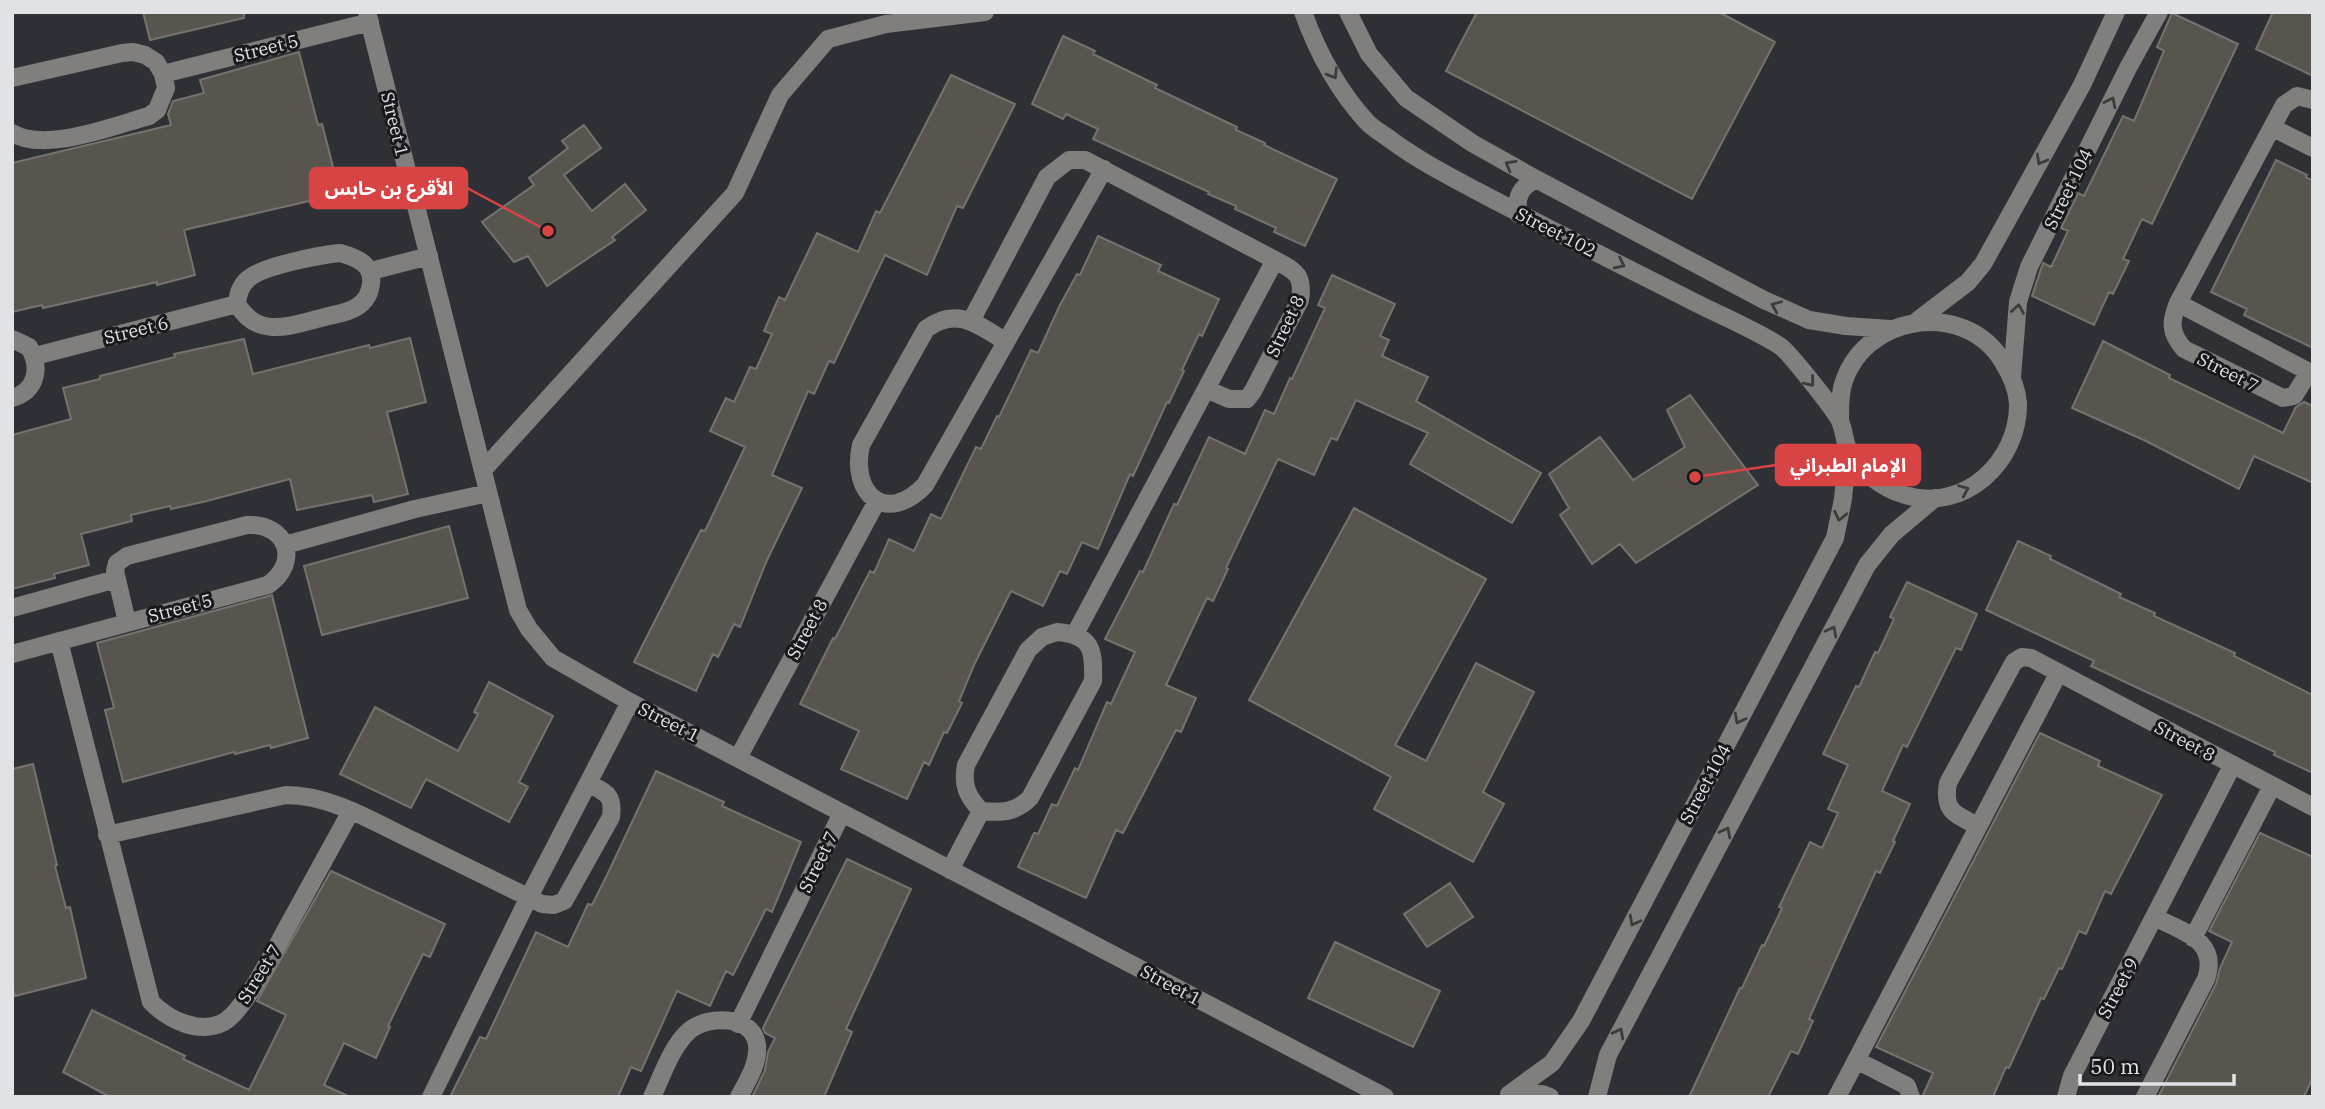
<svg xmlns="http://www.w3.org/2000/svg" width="2325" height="1109" font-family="'IBM Plex Serif','Noto Sans Arabic',serif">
	<rect width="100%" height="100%" fill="#2f3035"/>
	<path fill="#58554f" stroke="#76726d" stroke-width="2" d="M143,12H244V18L150,40Z
		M1477,12H1719L1775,42L1692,199L1446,71Z
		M2273,12H2313V76L2256,49Z
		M2172,13L2238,44L2152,224L2142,219L2123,259L2129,261L2113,294L2109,292L2094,325L2032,296L2043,263L2051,267L2068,231L2061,228L2078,193L2084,196L2123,116L2134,121L2164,51L2157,47Z
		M1063,36L1095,51L1093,54L1157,85L1155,88L1237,127L1236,130L1265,143L1264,145L1337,179L1305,246L1274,232L1276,228L1235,209L1236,206L1208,194L1209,192L1093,139L1098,129L1066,114L1063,119L1032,104Z
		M299,52L318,125L322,124L340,194L184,230L195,275L157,285V282L43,308L42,305L12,312V163L171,125L168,114L173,101L204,93L200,80Z
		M951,75L1015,104L963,208L957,206L927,275L885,255L834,363L829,361L814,394L808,391L772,475L802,488L767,560L740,627L734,624L718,657L713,654L696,691L634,662L701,530L705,531L745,447L710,431L726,398L734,402L750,367L756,369L772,334L764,331L779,297L785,300L817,233L858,252L876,211L880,213Z
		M584,125L601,148L564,175L592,211L625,184L646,210L612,237L615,240L547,286L528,256L514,262L482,222L534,185L529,178L568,148L562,141Z
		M2276,160L2307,175L2306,177L2313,181V348L2244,315L2247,309L2211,292Z
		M1098,236L1161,265L1158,271L1219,299L1202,336L1199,334L1182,370L1184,371L1169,403L1167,402L1133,476L1130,474L1098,549L1082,542L1067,574L1060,571L1043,606L1011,591L974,665L959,701L962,703L947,733L944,732L929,765L924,762L907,799L841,769L859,731L800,704L833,638L835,639L870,571L874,573L889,539L914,551L931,514L941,519L976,447L981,449L997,416L999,417L1031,350L1038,353L1059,307L1077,274L1080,275Z
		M1332,275L1395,304L1380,336L1389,340L1382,356L1428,377L1416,401L1541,473L1512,523L1410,464L1428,433L1356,400L1337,440L1331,438L1314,475L1278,459L1226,568L1228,569L1213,601L1207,598L1166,685L1196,698L1181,732L1176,730L1123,833L1116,830L1086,898L1018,867L1034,833L1038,834L1052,804L1057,806L1075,768L1078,770L1107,702L1111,704L1135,652L1105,639L1140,571L1143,572L1174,504L1177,505L1209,437L1245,454L1265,410L1274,414L1290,378L1292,379L1325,308L1318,305Z
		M410,338L426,402L387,412L408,494L374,502L372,495L297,510L290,479L207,501L171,509L170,506L131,515L132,521L81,534L89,565L54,574L55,578L12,589V435L71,419L63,388L100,379V376L175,357L174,354L244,339L253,374L369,345L370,348Z
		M2103,341L2170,375L2169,378L2283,433L2296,407L2304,402L2313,406V483L2254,456L2239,489L2146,441L2072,408Z
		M1690,395L1758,485L1636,563L1620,544L1592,564L1560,515L1569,508L1549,474L1600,437L1633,480L1685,447L1667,410Z
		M1354,508L1486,579L1395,745L1426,761L1476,663L1534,692L1483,792L1504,804L1473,862L1374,809L1391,777L1249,700Z
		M449,526L468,598L322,635L304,566Z
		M2018,541L2051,556L2050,559L2121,594L2119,597L2155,613L2154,616L2235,653L2234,656L2313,695V773L2274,755L2275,752L2091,666L2094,661L1986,610Z
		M1907,582L1977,614L1961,650L1956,648L1907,747L1903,745L1882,791L1910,804L1893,841L1895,842L1880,873L1876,871L1844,941L1809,1019L1813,1021L1798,1054L1791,1051L1768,1097H1689L1740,988H1742L1762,945L1764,946L1782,908L1779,907L1810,842L1822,848L1838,813L1828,809L1848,765L1823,754L1856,686L1859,687L1875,652L1878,653L1894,619L1890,617Z
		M272,595L308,738L271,748L270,745L235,754L234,752L123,782L105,710L114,708L97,643Z
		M489,682L553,716L519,782L528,787L509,822L426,779L411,808L340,774L375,707L458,751L478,714L474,712Z
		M2040,733L2100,761L2098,766L2162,795L2111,894L2105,891L2086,934L2079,931L2062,969L2059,968L2044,999L2041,998L2009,1068L2006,1067L1993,1097H1922L1933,1073L1876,1047Z
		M33,764L57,865L55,866L66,908L70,907L86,978L15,996L12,987V769Z
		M656,771L724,802L722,806L801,842L772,912L766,909L733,975L726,971L710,1006L677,991L641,1071L631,1067L618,1097H450L480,1037L486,1039L536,932L568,947L588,904L592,905L607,875Z
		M2260,833L2313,857V1077L2304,1097H2158L2216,984L2220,968L2232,942L2209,931Z
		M847,859L911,889L846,1029L852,1032L824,1097H752L765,1070L768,1052L775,1038L765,1033L763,1028Z
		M331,871L445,924L430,957L423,954L388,1026L390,1027L376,1058L344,1043L324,1085L350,1097H110L63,1072L92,1010L185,1056L183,1059L249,1090L286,1015L257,1001Z
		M1450,883L1473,917L1427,947L1404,914Z
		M1335,942L1440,991L1413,1047L1308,998Z"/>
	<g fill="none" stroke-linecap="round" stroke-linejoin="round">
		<path stroke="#817f7d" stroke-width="18" d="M367,12L518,610L529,629L553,658L630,702L1385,1097
			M1303,12C1317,51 1338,90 1366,121C1372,128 1383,134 1391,140C1418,160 1447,175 1477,191C1547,228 1619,264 1690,300C1719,315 1752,328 1780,346C1789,352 1833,408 1839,419C1844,428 1844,440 1848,449C1859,471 1882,488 1905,495C1964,513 2019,462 2018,403C2017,388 2011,375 2003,362C1964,297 1860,315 1842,388C1840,398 1840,410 1840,420
			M1348,12L1369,54L1406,98L1472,143L1536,179L1764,300L1809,320L1846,326L1890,329
			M163,74L370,22
			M12,78L122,53L133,52L145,55L156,62L163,74L166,88L157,110L149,116C113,126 45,153 12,133
			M2273,128L2313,148
			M1518,214C1516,196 1520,188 1536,179
			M340,253C359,258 376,266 370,289C369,294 366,299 362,303C351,313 334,314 321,318C289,326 258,339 237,304C238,294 240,286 248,279C262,266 320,255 340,253Z
			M371,271L429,256
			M2178,303L2313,374
			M971,321L1047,177L1069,160H1085L1275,260C1295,271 1304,274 1300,300L1253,391L1247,399H1229L1206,389
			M1917,321L1968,282L1983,264L2082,85L2116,12
			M12,339L29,347C41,367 37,391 12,398
			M1005,341C978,325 957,306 926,329L861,445C850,494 886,526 925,485L1104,169
			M35,356L237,304
			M2309,372L2294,396L2283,398L2184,349C2170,333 2170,322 2178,303L2284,105L2297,96L2313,100
			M2012,377L2018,302L2029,267L2129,66L2159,12
			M484,469L735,193L780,95L828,39L886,24L985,12
			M285,545L415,509L488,493
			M12,608L116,579
			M1057,632C1092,635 1094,649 1093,681L1030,798C1015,813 1001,813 981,811C967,796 962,785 966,765L1028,650L1042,637Z
			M1075,634L1275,260
			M59,641L151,1002C169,1020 199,1035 224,1022C245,1010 276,947 289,924C310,886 330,849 351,811
			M12,654L268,585C301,562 287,523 247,525L127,556L117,563L115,571L127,622
			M738,758L877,501
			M1978,826C1955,814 1943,812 1948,783L2014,662L2022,657L2031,658L2313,807
			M107,835L286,795C332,795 375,823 416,842C458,863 500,883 542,904L554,905L564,901L611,817C614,794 606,793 588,783
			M950,870L981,811
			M2193,938L2272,786
			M738,1024L842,813
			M1856,1060L1907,1086L1911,1097
			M1511,1093L1552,1063L1581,1021L1835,538L1843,499L1848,448
			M1509,1094H1542L1550,1097
			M431,1097L529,897L630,702
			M652,1097C662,1076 672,1045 690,1030C709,1015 753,1015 757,1045C759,1064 747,1081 739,1097
			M1597,1097L1608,1055L1867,565L1892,534L1935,498
			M1837,1097L2058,674
			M2066,1097L2072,1076L2232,766
			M2145,1097L2206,979C2219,941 2184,932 2156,918"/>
	</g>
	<defs><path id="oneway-chevron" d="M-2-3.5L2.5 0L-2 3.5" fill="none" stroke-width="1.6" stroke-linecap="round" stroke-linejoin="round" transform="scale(1.75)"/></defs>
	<g stroke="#3c3c3d">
		<use href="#oneway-chevron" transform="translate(1333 74) rotate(59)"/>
		<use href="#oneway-chevron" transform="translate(2111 102) rotate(-64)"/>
		<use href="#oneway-chevron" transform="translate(2041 160) rotate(119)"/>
		<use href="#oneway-chevron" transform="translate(1510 165) rotate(-150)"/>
		<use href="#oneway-chevron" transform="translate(1620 264) rotate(26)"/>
		<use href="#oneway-chevron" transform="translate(1776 306) rotate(-157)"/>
		<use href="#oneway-chevron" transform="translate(2018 309) rotate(-81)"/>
		<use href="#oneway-chevron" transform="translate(1810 382) rotate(51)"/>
		<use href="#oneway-chevron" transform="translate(1964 490) rotate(-23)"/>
		<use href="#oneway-chevron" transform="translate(1840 516) rotate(102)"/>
		<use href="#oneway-chevron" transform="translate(1832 631) rotate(-62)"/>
		<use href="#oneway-chevron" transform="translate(1739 719) rotate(118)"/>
		<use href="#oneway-chevron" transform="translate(1726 832) rotate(-62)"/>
		<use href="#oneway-chevron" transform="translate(1634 921) rotate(118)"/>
		<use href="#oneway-chevron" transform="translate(1619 1033) rotate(-62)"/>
	</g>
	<g text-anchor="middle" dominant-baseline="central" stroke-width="6" stroke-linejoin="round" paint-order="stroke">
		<g font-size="18" fill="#e1e2e6" stroke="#17181b">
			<text transform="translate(266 48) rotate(-14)">Street 5</text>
			<text transform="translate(395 124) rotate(76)">Street 1</text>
			<text transform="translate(2068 189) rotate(-64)">Street 104</text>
			<text transform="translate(1556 232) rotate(27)">Street 102</text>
			<text transform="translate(1285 326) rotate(-65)">Street 8</text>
			<text transform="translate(136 330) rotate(-14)">Street 6</text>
			<text transform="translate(2228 372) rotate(27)">Street 7</text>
			<text transform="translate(180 608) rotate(-15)">Street 5</text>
			<text transform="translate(807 629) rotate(-62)">Street 8</text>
			<text transform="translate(669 722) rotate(27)">Street 1</text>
			<text transform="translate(2185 741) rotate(28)">Street 8</text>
			<text transform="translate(1705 784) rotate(-62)">Street 104</text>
			<text transform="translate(818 862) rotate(-64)">Street 7</text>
			<text transform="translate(259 974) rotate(-58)">Street 7</text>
			<text transform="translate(1171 985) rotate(28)">Street 1</text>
			<text transform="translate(2118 988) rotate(-62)">Street 9</text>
		</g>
	</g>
	<path fill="none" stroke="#d84444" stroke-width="2.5" d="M548 231L467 188M1695 477L1776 465"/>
	<g fill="#d84444" stroke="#17181b" stroke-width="2.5">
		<circle cx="548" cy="231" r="7"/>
		<circle cx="1695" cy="477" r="7"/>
	</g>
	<g fill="#d84444" stroke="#d84444" stroke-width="2.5">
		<rect x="310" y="168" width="157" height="40" rx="7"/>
		<rect x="1776" y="445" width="144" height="40" rx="7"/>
	</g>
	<g font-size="19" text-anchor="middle" font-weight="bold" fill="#fff">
		<text x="389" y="195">الأقرع بن حابس</text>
		<text x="1848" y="472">الإمام الطبراني</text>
	</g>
	<rect width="2325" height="1109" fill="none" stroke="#e1e2e6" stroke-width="28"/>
	<path d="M2080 1074v10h154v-10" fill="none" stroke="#e1e2e6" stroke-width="3.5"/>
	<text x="2090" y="1074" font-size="21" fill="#e1e2e6" stroke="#17181b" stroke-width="5" paint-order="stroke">50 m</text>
</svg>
